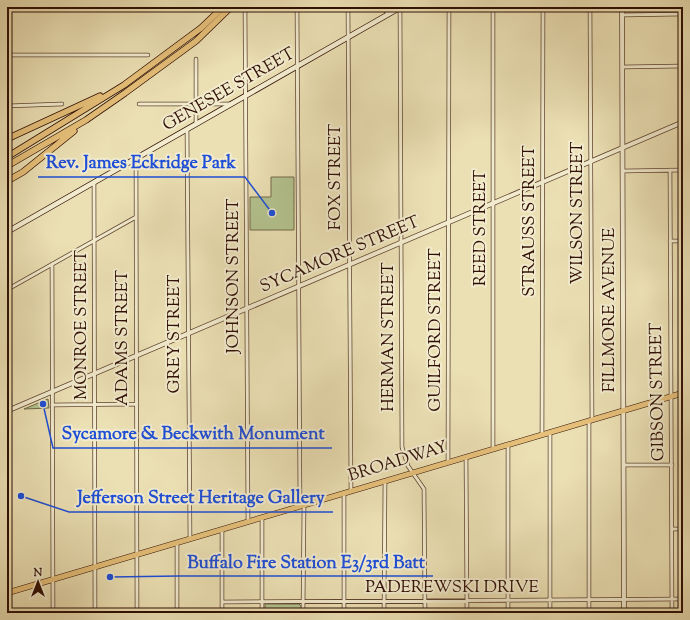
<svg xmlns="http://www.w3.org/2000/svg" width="690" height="620" font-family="'Sorts Mill Goudy',serif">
	<rect width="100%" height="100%" fill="#ebe0b4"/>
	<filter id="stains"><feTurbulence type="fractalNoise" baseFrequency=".005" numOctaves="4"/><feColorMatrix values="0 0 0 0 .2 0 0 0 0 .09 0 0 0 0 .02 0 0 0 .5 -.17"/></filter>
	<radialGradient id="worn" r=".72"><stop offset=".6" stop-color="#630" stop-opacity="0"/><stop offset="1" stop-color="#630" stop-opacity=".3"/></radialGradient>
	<path fill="#b3c390" stroke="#71694a" d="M271,177H294V230H250V197H271Z
		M48,399L49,408L24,409Z
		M265,604H299L301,606V613H265Z"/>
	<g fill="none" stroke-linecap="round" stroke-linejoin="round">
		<defs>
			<path id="minor" d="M245,7L248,522
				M297,7L300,506
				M348,7L351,491
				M379,7L384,8L388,14
				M400,7L402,447L408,466L424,489L425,613
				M493,7V449
				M590,7L592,420
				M622,15L683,14
				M9,55H148
				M196,59V124
				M622,67L683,66
				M139,104H230
				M7,106L62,104
				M187,129L190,539
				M136,159L137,613
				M670,170L672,613
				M623,171L683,170
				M94,182L95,613
				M670,241H683
				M52,264L53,613
				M10,288L136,217
				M52,405L137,404
				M589,421V613
				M550,432V613
				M542,434L543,7
				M466,457L467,613
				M448,462L449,7
				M624,465H672
				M672,529H683
				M177,543V613
				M222,602L683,599
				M222,613V529
				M262,613V517
				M303,613L304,505
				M344,613V493
				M384,613L385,481
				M508,613V445"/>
			<path id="tertiary" d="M9,7V149
				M622,7L624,613
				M9,172V613
				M7,411L683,122"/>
			<path id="secondary" d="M7,232L401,7"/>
			<path id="primary" d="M7,593L683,393"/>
			<path id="motorway" d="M9,138L100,96
				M7,157L124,85L201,28L223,7
				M7,166L86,120L125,93L196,41L231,7
				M9,180L23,172L74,131"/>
		</defs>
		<use href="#minor" stroke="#5e4330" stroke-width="4.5"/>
		<use href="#tertiary" stroke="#5e4330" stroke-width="5.5"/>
		<use href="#secondary" stroke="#2f0f04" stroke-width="6"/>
		<use href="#primary" stroke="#2f0f04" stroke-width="6"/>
		<use href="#motorway" stroke="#2f0f04" stroke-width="7"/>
		<use href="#minor" stroke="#f2ebce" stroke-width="3"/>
		<use href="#tertiary" stroke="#f2ebce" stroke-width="4"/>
		<use href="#secondary" stroke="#f2ebce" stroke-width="4.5"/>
		<use href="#primary" stroke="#e6c07a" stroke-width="5"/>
		<use href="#motorway" stroke="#e6c07a" stroke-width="5.5"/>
		<defs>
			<path id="tertiary-bridge" d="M9,149V172"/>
		</defs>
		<use href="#tertiary-bridge" stroke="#5e4330" stroke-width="5.5" stroke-linecap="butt"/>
		<use href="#tertiary-bridge" stroke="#f2ebce" stroke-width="4"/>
	</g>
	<g text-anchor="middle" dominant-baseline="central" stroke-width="4" stroke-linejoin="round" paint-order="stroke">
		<g font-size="17" fill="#2f0f04" stroke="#f2ebce">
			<text transform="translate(229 90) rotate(-30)">GENESEE STREET</text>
			<text transform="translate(336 177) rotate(-90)">FOX STREET</text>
			<text transform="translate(578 213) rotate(-90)">WILSON STREET</text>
			<text transform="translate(530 221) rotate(-90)">STRAUSS STREET</text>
			<text transform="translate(481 228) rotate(-90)">REED STREET</text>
			<text transform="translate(340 255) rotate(-23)">SYCAMORE STREET</text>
			<text transform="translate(234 276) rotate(-90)">JOHNSON STREET</text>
			<text transform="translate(610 310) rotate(-90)">FILLMORE AVENUE</text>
			<text transform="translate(82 325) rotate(-90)">MONROE STREET</text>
			<text transform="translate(436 330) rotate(-90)">GUILFORD STREET</text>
			<text transform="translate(175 334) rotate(-90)">GREY STREET</text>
			<text transform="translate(389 337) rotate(-90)">HERMAN STREET</text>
			<text transform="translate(123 338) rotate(-90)">ADAMS STREET</text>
			<text transform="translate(658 392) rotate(-91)">GIBSON STREET</text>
			<text transform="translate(398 462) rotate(-17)">BROADWAY</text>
			<text x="452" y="588">PADEREWSKI DRIVE</text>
		</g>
	</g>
	<path fill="none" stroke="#1d4ed8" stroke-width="1.5" d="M272 213L245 177H38M43 404L53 448H332M21 496L69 512H333M110 577L179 576H433"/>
	<g fill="#1d4ed8" stroke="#f2ebce" stroke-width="1.5">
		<circle cx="272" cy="213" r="4"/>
		<circle cx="43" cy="404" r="4"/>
		<circle cx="21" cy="496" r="4"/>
		<circle cx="110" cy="577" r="4"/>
	</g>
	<g font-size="18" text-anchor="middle" font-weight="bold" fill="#1d4ed8" stroke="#f2ebce" stroke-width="4" stroke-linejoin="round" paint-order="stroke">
		<text x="141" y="168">Rev. James Eckridge Park</text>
		<text x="193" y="439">Sycamore &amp; Beckwith Monument</text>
		<text x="201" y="503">Jefferson Street Heritage Gallery</text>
		<text x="306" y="568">Buffalo Fire Station E3/3rd Batt</text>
	</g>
	<rect width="690" height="620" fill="none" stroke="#ebe0b4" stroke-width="24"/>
	<rect x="8" y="8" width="674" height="604" fill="none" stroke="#2f0f04" stroke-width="2"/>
	<rect x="12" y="12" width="666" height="596" fill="none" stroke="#2f0f04"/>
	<g transform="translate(38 582)" stroke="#f2ebce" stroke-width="3" paint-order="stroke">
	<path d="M0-3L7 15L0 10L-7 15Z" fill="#2f0f04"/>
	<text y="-6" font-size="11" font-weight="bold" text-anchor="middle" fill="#2f0f04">N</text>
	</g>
	<rect width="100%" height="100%" filter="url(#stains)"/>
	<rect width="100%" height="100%" fill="url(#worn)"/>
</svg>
